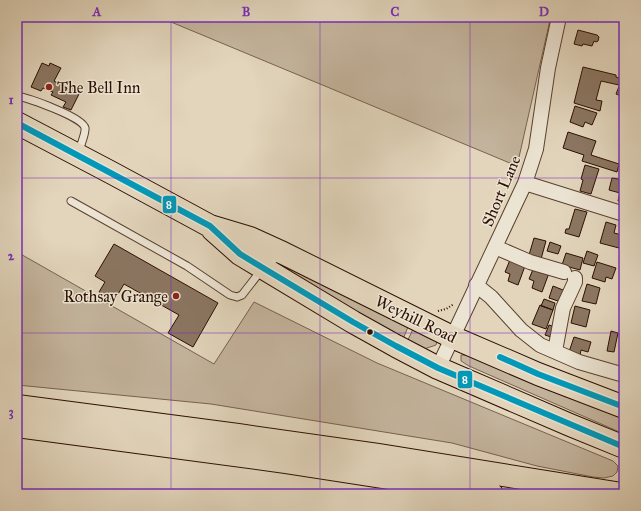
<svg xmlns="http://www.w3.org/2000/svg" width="641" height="511" font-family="'IM FELL Great Primer',serif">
	<rect width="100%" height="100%" fill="#e2d5bc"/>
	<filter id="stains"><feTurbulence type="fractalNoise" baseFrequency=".005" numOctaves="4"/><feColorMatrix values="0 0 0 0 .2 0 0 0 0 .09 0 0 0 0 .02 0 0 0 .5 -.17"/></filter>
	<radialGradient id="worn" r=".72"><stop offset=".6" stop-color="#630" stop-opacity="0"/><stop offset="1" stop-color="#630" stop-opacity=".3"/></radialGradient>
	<path fill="#c3b39c" stroke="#78614e" d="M159,17H542L550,20L517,166Z
		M17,252L214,364L254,302L377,363L613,461L618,466L617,472L613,476L604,478L593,477L537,466L452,443L211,404L17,385Z
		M283,264L382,314L410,322L401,344L281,268Z
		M415,325L437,341L436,345L421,350L405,346Z
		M461,355H467L624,419V434L469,366L461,361Z"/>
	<path fill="#8b7662" stroke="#2c0f00" d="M580,17H599L598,22Z
		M578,30L597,35L599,37L598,41L596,42L594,41L592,46L583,44L582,46L574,44Z
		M42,63L49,66L50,63L61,68L54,81L67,88L65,92L70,94L73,86L81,90L71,110L63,107L66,102L51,95L53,92L43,88L41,91L31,87Z
		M583,67L616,75V77L621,79L619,85L601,81L596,100L602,101L600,111L574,103Z
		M620,84L624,85V97L616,94Z
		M575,106L597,113L592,125L585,122L583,127L570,122Z
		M568,132L596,141L591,155L619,164L617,172L582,161L584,155L563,148Z
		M585,165L599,169L591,194L580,191L583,180L581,179Z
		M612,178L624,180V203L618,201L620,193L609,190Z
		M575,209L587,212L579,237L565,233L566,229H569Z
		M606,222L616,225L614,233L622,235L619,248L600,243Z
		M534,238L546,241L541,259L529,255Z
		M550,242L561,246L558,254L547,251Z
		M114,244L218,303L193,347L168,333L179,315L124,284L114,301L99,292L105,282L95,276Z
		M587,251L598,255L594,266L583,263Z
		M566,253L583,258L580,270L562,265Z
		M510,260L525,266L518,285L508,281L510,274L505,272Z
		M597,262L616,268L612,279L606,277L605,282L592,278Z
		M534,267L549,273L542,292L532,288L534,281L529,279Z
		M587,284L600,288L596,304L582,301Z
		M553,286L568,292L564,303L549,298Z
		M544,299L555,303L553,310L541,306Z
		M540,305L553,310L546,329L532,324Z
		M575,306L590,310L586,327L571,323Z
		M549,325L558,328L554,338L545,335Z
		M611,331L618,333L614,352L607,351Z
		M574,337L591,342L588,352L581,350L580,355L569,352Z"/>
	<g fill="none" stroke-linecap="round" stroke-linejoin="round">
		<defs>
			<path id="service" d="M17,96C28,98 83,117 85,128C86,133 80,146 79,152
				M71,201L187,266L230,295L237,297L242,295L263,268L281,254"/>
			<path id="minor" d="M525,183L624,214
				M495,247L530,262L564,272
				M476,285L491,297L521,330L540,345L579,362L624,375
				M555,351L563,308L575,282V278
				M438,368L525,183L536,149L548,68L559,17"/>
			<path id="primary" d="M17,123L112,173L210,226L250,238L283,253L452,337L538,374L624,407
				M213,230L240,254L353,322L396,346L438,368L570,425L624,447"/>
			<path id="trunk" d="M17,406L238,435L378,455L622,494
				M17,426L286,462L492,494"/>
		</defs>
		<use href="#service" stroke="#5a402f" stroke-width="9"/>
		<use href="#minor" stroke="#5a402f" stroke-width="16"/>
		<use href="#primary" stroke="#2c0f00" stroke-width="24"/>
		<use href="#trunk" stroke="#2c0f00" stroke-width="24"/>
		<path stroke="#2c0f00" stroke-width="2" stroke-dasharray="1 2" stroke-linecap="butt" d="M438,311L446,309L454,304"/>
		<use href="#service" stroke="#ece4d3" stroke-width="7"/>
		<use href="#minor" stroke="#ece4d3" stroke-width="14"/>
		<use href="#primary" stroke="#e2d5bc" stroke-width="22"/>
		<use href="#trunk" stroke="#e2d5bc" stroke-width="22"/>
		<defs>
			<path id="bus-1" d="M17,123L210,226L240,254L353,322L396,346L438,368L624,447
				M500,357L538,374L624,407"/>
		</defs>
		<use href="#bus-1" stroke="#ece4d3" stroke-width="9"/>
		<use href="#bus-1" stroke="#0299b9" stroke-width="6"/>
	</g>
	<path fill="none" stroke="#7b2cbf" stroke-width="1" stroke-opacity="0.55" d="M171,17V494M320,17V494M470,17V494M17,178H624M17,333H624"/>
	<g fill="#8f2418" stroke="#ece4d3" stroke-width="1.5">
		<circle cx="49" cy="87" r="4"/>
		<circle cx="176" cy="296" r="4"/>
	</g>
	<circle fill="#2c0f00" stroke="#ece4d3" stroke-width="1.5" cx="370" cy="332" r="3.5"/>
	<g text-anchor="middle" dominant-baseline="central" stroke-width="3" stroke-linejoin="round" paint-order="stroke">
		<g font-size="16" fill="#2c0f00" stroke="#ece4d3" text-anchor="start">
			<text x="57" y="87">The Bell Inn</text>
			<text x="168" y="296" text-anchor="end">Rothsay Grange</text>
		</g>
		<g font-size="16" fill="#2c0f00" stroke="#ece4d3">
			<text transform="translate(501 191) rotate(-67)">Short Lane</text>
			<text transform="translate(416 319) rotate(26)">Weyhill Road</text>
		</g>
	</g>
	<g stroke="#ece4d3" stroke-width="1.5">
		<rect x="162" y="195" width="15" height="19" rx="4" fill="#0299b9"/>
		<rect x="457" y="370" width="16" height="19" rx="4" fill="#0299b9"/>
	</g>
	<g font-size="11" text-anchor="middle" font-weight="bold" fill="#fff">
		<text x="169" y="208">8</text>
		<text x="465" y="383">8</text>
	</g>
	<rect width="641" height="511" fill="none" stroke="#e2d5bc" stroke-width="44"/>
	<rect x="22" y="22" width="597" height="467" fill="none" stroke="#7b2cbf" stroke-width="1.5"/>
	<g font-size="13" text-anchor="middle" font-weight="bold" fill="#7b2cbf">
		<text x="97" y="16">A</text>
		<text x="246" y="16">B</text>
		<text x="395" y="16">C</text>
		<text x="544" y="16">D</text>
		<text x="11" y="104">1</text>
		<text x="11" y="260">2</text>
		<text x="11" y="416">3</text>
	</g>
	<rect width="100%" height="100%" filter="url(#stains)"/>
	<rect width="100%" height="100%" fill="url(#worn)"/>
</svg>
